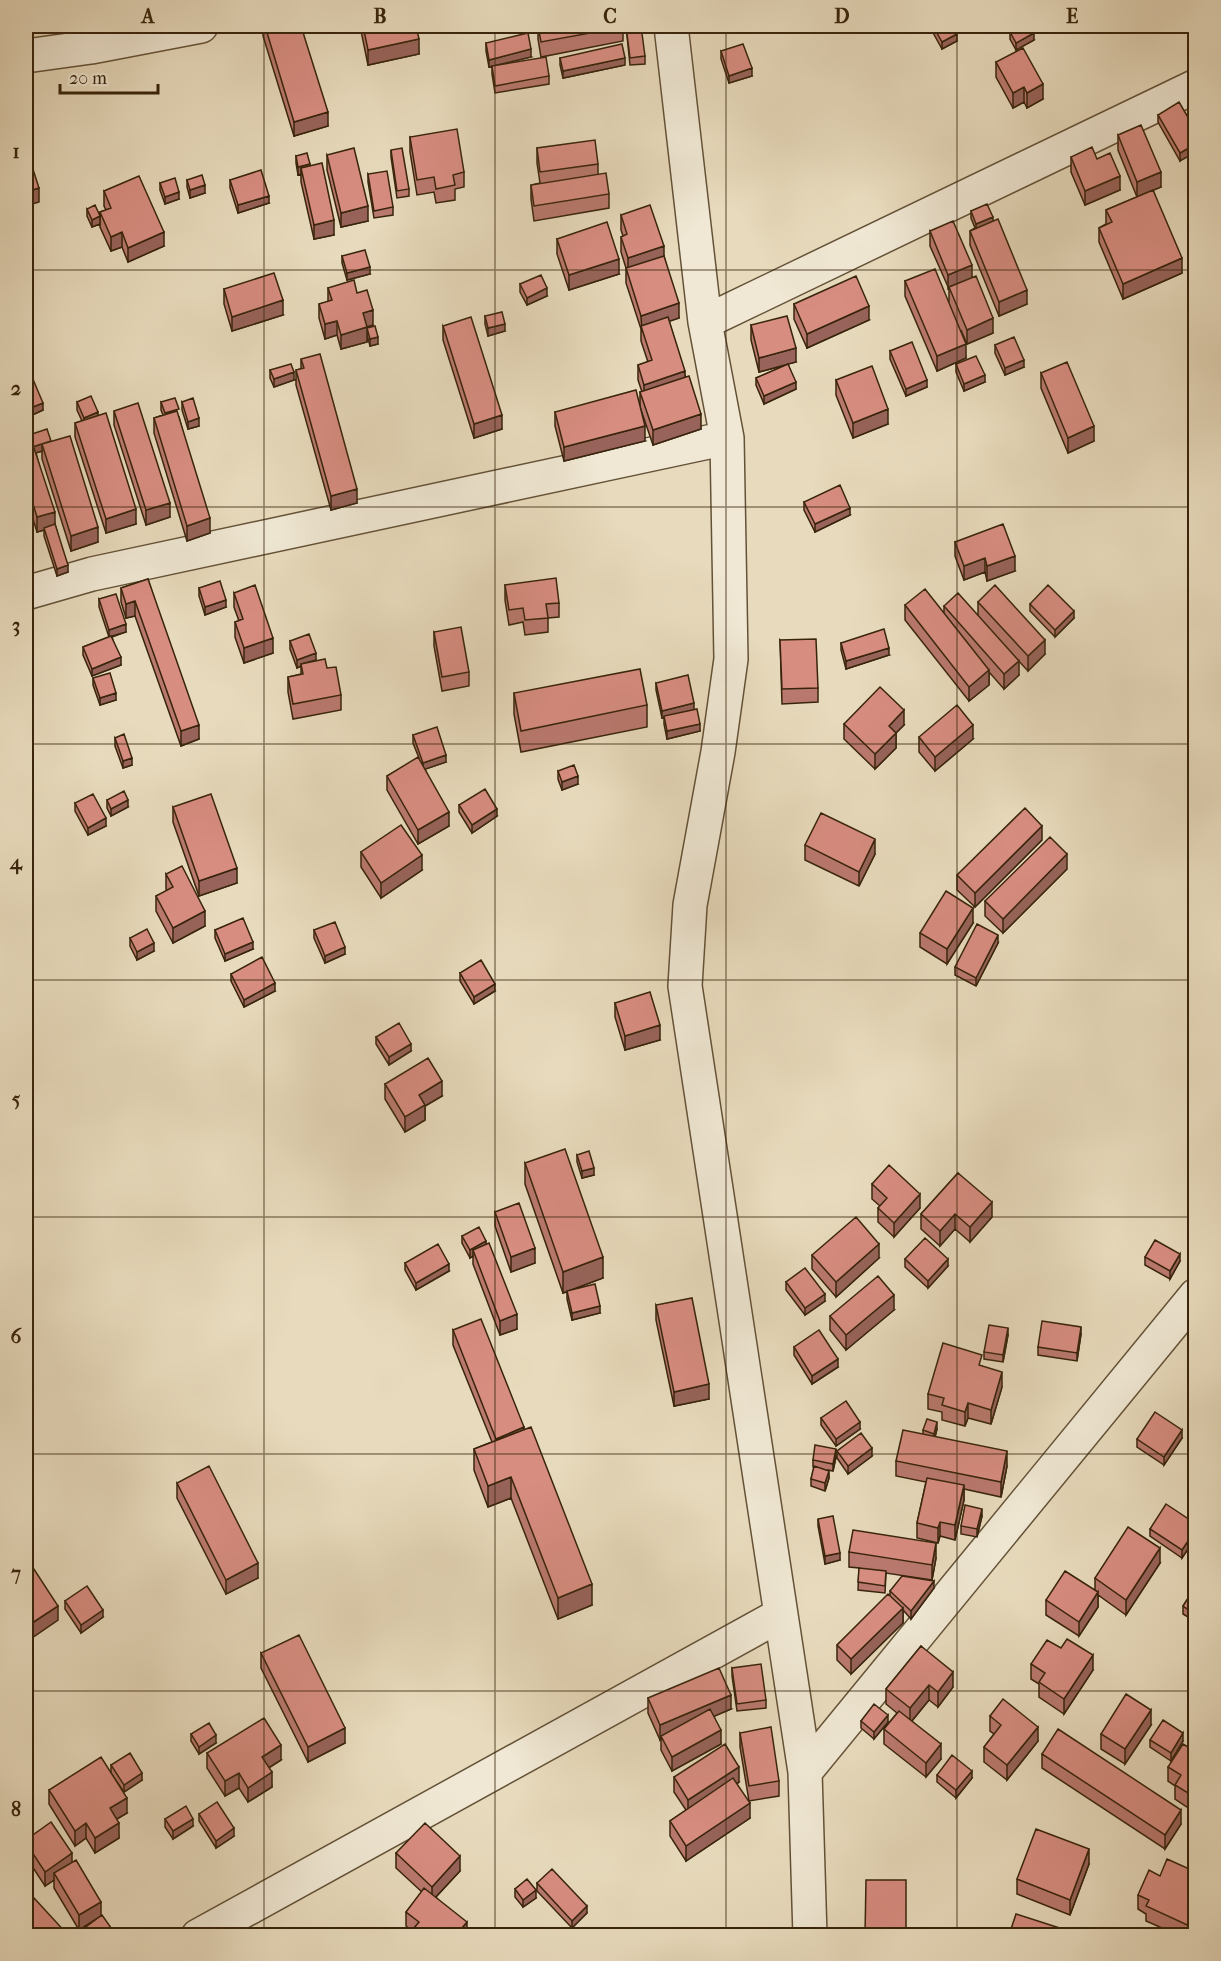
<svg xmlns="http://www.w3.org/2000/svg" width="1221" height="1961" font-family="'IM FELL French Canon',serif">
	<rect width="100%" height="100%" fill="#e8dbbd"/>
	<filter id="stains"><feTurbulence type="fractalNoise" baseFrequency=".00333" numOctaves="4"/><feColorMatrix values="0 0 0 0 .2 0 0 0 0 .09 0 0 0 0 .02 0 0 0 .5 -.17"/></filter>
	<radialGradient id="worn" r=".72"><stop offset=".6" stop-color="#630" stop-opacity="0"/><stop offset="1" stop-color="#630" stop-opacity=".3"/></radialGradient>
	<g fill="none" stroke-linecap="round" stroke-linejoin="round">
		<defs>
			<path id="minor" d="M671,26L705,322L727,438L731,659L718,752L690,905L685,986L805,1772L810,1936
				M26,56L91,47L201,26
				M705,322L1196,86
				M26,593L92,574L727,438
				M805,1772L1196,1295
				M198,1936L780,1615"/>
		</defs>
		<use href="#minor" stroke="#645238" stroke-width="36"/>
		<use href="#minor" stroke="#f0e8d4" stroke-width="33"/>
	</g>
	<path fill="#ba796f" stroke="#38240c" stroke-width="1.5" d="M263,26H301L328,126L294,136L263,36Z
		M360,26H416L419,54L368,65Z
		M538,26L623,27V41L541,57L538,39Z
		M626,26L645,56V64L630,65Z
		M931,26H952L957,41L942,49L931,29Z
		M1010,32L1034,40L1016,50L1010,39Z
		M486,43L531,57L489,67L486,51Z
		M721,51L752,76L729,83L721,59Z
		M560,58L625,65L563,78L560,65Z
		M996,62L1043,99L1027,108L1024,102L1013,108L996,77Z
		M492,66L549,76V84L495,93L492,74Z
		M1158,115L1196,131L1180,161L1158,122Z
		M1118,135L1161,187L1153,190L1182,273L1123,299L1099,242V228L1106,224V210L1137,197L1118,150Z
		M410,137L464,172V187L455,189V200L436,203L434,192L417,195L410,152Z
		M537,148L598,164V174L609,194V208L534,221L531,199V185L540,183L537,163Z
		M391,150L409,189V196L397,198L391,157Z
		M327,155L368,221L341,227L327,170Z
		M296,156L310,166L334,235L314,239L301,182V174L298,175L296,163Z
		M1071,157L1097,159L1120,190L1085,205L1071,172Z
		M368,174L393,207V215L374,218L368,182Z
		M187,180L205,193L190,198L187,187Z
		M230,180L269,203L238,213L230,188Z
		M160,183L179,199L165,204L160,190Z
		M104,191L164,246L128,262L122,247L111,251L100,227V212L106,210L104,206Z
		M87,209L100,224L92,227L87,216Z
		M971,211L993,221L1027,304L999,316L970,245V231L975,228L971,218Z
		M621,215L664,256L679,318L669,321L701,429L653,445L640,407V392H642L638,380V365L648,362L641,341V329L626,283V268L621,252V237L623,236L621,230Z
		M930,231L972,277L993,333L967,344L961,330L966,358L937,371L905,296V281L949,301V289L930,246Z
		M557,239L619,274L569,290L557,254Z
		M342,256L370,274L347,280L342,263Z
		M520,284L547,296L527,305L520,292Z
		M328,288L357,293L373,325L367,327V342L341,349L337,335L325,339L319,318V304L328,302Z
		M224,289L283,315L232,331L224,304Z
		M794,304L869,320L807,348L794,319Z
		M485,316L505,331L488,336L485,324Z
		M751,325L796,362L788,364L796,389L764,404L756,385V378L787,365L759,372L751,340Z
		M443,326L502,429L474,438L443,340Z
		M367,328L378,344L370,346L367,335Z
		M995,345L1024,367L1005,375L995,353Z
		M890,351L927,387L906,396L890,359Z
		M301,359L357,503L331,510L296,385V370L301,369Z
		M956,364L985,382L964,391L956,372Z
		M26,366L43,410L28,417L26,411Z
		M270,370L294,380L274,387L270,378Z
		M1041,373L1094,441L1068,453L1041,388Z
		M836,380L888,424L853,438L836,395Z
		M77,402L98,416L136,524L106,533L75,437V423L82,421L77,410Z
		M161,402L179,417L210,533L187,541L154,433V418L163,415L161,410Z
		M182,402L199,426L188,429L182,410Z
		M114,411L170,517L146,525L114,425Z
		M555,412L645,441L564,461L555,426Z
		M26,436L51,442L98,542L71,551L42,459V451L36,453L68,572L57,576L44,536V530L37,532L26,496Z
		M804,502L850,515L815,532L804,510Z
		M955,542L1015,571L987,581L985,572L964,580L955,556Z
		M148,579L199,739L181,746L135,616L126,618L121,602V588Z
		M505,585L559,603V617L548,618V632L525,635L523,622L509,625L505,600Z
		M199,588L226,607L205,615L199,596Z
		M234,593L273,653L244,663L235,637V622L239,621L234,607Z
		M99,599L126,632L112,637L121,665L92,676L83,655V647L109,637L99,607Z
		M978,602L1045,654L1028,671L1003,644L1019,675L1004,689L989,672V685L969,701L905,620V605L944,612V606L978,616Z
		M1030,604L1074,618L1055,637L1030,611Z
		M434,632L469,672V686L442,691L434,646Z
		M780,640L818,688V702L782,704Z
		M290,641L327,668L341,695V710L293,719L288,692V677L301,674V666L297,668L290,649Z
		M841,643L889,655L846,669L841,650Z
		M93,678L116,700L100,705L93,685Z
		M656,683L694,710L700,731L667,739L664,724V718H662L656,690Z
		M514,693L647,705V727L521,752L514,714Z
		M844,724L904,725L896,733V748L875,769L844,739Z
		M413,735L446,762L425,769L449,826L418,844L387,790V776L419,758L413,743Z
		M919,737L973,739L935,771L919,752Z
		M115,738L132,765L123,768L115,746Z
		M558,771L578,784L562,790L558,779Z
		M107,800L128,807L111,816L107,808Z
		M75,803L106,826L88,835L75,811Z
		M459,805L497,816L472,833L459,812Z
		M173,807L237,883L199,896L173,822Z
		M1042,840L975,907L957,890V875Z
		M805,845L875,854L859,886L805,860Z
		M361,852L422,870L381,898L361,867Z
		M1067,869L1003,933L985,916V901Z
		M166,874L205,926L173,943L156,911V896L167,891L166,889Z
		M973,923L947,964L920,947V933Z
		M215,930L253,949L225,961L215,938Z
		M314,930L345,954L325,963L314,938Z
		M130,938L154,951L137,960L130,946Z
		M998,943L976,986L955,975V967Z
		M460,973L495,991L474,1004L460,981Z
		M231,974L275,991L244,1007L231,981Z
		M615,1003L660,1040L625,1050L615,1017Z
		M376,1037L411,1051L389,1065L376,1044Z
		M385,1084L442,1096L425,1106V1120L405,1132L385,1099Z
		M577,1155L594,1175L582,1178L577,1162Z
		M525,1163L603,1278L569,1291L600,1313L572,1320L567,1299V1292L563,1293L525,1184Z
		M958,1173L992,1217L970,1242L955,1229L940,1246L921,1229V1214Z
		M872,1184L920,1208L894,1237L878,1222V1208L880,1206L872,1199Z
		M495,1212L535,1263L511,1272L495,1226Z
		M462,1236L486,1244L517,1329L500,1335L473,1264V1256L470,1258L462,1243Z
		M812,1255L879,1258L836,1297L812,1269Z
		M1145,1257L1180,1261L1170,1279L1145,1265Z
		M905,1259L948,1266L928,1288L905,1267Z
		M405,1263L449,1271L416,1290L405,1270Z
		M786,1282L825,1301L805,1315L786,1290Z
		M656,1305L709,1399L674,1406L656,1320Z
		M894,1310L846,1350L830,1330V1316Z
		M453,1330L524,1429L592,1605L558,1619L511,1498L488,1507L474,1470V1449L492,1442L453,1345Z
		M1081,1334L1077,1361L1038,1355V1347Z
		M1008,1335L1003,1362L984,1359V1352Z
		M794,1347L838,1367L812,1384L794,1355Z
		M982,1366L1002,1387L991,1424L968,1418L965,1426L942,1420V1412L928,1409V1394Z
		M821,1418L860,1429L836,1446L821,1425Z
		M937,1429L935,1437L1007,1466L1001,1497L964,1489V1500L955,1540L940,1536L938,1543L917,1538V1523L926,1482L896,1476V1461L923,1434V1430Z
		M1182,1438L1164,1465L1137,1447V1439Z
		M837,1451L872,1456L848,1474L837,1458Z
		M836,1457L833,1471L828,1470L829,1478L825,1491L811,1486V1479L814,1468L813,1467V1460Z
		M177,1483L258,1578L226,1594L177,1498Z
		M982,1516L977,1537L961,1534V1526Z
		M818,1519L840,1560L825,1564L818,1526Z
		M1196,1524V1537L1182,1558L1150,1536V1529Z
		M849,1552L936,1558L932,1580L886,1573L885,1593L858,1590L859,1568L849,1567Z
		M1160,1563L1126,1615L1098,1595V1607L1079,1636L1046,1615V1600L1095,1590V1578Z
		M1196,1586V1622L1183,1614V1606Z
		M934,1588L911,1619L903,1610V1623L851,1674L837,1660V1645L890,1595V1591Z
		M65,1601L103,1617L81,1633L65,1609Z
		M921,1646L953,1687L938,1707L929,1700L912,1721L941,1759L926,1777L884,1744V1729L897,1713L886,1704V1689Z
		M261,1653L345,1743L308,1762L261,1668Z
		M1031,1664L1093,1670L1064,1714L1039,1697V1684L1031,1679Z
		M732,1668L766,1700V1708L737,1711L732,1676Z
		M648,1698L731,1709L714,1716L721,1744L672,1771L661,1750V1739L660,1740L648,1713Z
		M990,1716L1038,1741L1007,1780L984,1762V1747L994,1734L990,1731Z
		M861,1721L888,1722L874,1739L861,1728Z
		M1151,1725L1125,1764L1101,1749V1734Z
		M740,1733L779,1781V1796L749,1801L740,1747Z
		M191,1734L216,1743L199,1754L191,1741Z
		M1150,1740L1183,1741L1171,1761L1150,1747Z
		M1196,1752V1813L1175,1799V1786L1168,1781V1767Z
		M207,1753L281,1760L269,1768L272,1787L248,1802L239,1788L225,1796L207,1768Z
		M1042,1754L1181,1824L1165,1849L1042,1768Z
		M111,1765L142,1780L124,1792L111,1773Z
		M937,1775L972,1778L956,1798L937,1782Z
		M674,1777L739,1782L737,1784L750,1818L686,1861L670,1836V1821L686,1810L674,1792Z
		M49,1790L127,1813L117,1819L119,1838L95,1853L86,1838L75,1846L49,1804Z
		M199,1814L234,1836L216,1848L199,1821Z
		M165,1819L193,1826L173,1839L165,1827Z
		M26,1840L72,1862L101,1916L116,1935H79V1932L99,1917L79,1930L54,1888V1880L45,1886L26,1857Z
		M396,1853L460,1871L436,1897L467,1935L412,1931L406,1926V1912L422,1892L396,1868Z
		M1089,1864L1070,1915L1017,1894V1879Z
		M1196,1872V1935H1178L1146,1921V1914L1138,1909V1895L1160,1876Z
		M537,1883L587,1913L572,1928L537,1891Z
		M515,1889L536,1898L523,1907L515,1897Z"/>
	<path fill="#97635a" stroke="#38240c" stroke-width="1.5" d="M1034,33V40L1016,50V43Z
		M957,34V41L942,49V42Z
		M419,39V54L368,65V50Z
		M531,49V57L489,67V60Z
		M625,58V65L563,78V71Z
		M752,68V76L729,83V76Z
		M1043,84V99L1027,108V93Z
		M1024,87V102L1013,108V93Z
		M328,112V126L294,136V122Z
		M1196,144V152L1180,161V153Z
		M310,164V172L301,168V174L298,175V167Z
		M1161,172V187L1137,197V182Z
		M1120,176V190L1085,205V191Z
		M205,185V193L190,198V190Z
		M39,188V202L26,206V192Z
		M179,192V199L165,204V197Z
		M269,196V203L238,213V205Z
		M368,206V221L341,227V213Z
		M100,216V224L92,227V220Z
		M993,217V224L976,231V224Z
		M334,220V235L314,239V225Z
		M122,232V247L111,251V237Z
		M164,232V246L128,262V248Z
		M664,246V260L628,273V258Z
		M1182,258V273L1123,299V284Z
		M619,259V274L569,290V275Z
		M972,265V280L949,287L948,290V275Z
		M370,267V274L347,280V273Z
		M547,288V296L527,305V298Z
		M1027,290V304L999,316V302Z
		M283,300V315L232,331V317Z
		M679,303V318L642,331L641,316Z
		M869,306V320L807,348V334Z
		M373,310V325L363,328V313Z
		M993,318V333L967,344V330Z
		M337,321V335L325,339V324Z
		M505,324V331L488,336V328Z
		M367,327V342L341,349V335Z
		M378,337V344L370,346V339Z
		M966,344V358L937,371V356Z
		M796,348V362L759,372V358Z
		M1024,360V367L1005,375V368Z
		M685,371V386L644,399V385Z
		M294,372V380L274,387V379Z
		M985,375V382L964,391V384Z
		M927,380V387L906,396V389Z
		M796,382V389L764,404V396Z
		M43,403V410L28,417V409Z
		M888,409V424L853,438V423Z
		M98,412V419L84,425V418Z
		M701,414V429L653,445V430Z
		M502,415V429L474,438V424Z
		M199,418V426L188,429V422Z
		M645,426V441L564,461V447Z
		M1094,426V441L1068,453V438Z
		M51,441L42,444V451L26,456V449Z
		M357,489V503L331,510V496Z
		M170,503V517L146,525V510Z
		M850,508V515L815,532V524Z
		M136,509V524L106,533V519Z
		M55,512V527L37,532V517Z
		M210,518V533L187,541V526Z
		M98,527V542L71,551V536Z
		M1015,556V571L987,581V566Z
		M985,558V572L964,580V566Z
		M33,564V578L26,581V566Z
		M68,565V572L57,576V569Z
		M226,600V607L205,615V607Z
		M135,601V616L126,618V604Z
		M1074,611V618L1055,637V630Z
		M126,624V632L109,637V630Z
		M273,638V653L244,663V648Z
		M1045,640V654L1028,671V656Z
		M889,648V655L846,669V661Z
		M316,653V660L301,664V666L297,668V660Z
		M121,657V665L92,676V669Z
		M1019,661V675L1004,689V674Z
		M989,670V685L969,701V687Z
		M116,693V700L100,705V698Z
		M694,703V711L662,718V711Z
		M904,710V725L889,740V726Z
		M700,724V731L667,739V731Z
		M199,725V739L181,746V731Z
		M973,725V739L935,771V757Z
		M896,733V748L875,769V754Z
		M446,755V762L423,770V763Z
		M132,758V765L123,768V761Z
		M578,776V784L562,790V782Z
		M128,800V807L111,816V809Z
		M497,809V816L472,833V825Z
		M449,812V826L418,844V830Z
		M106,818V826L88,835V828Z
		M1042,826V840L975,907V893Z
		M875,839V854L859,886V872Z
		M1067,854V869L1003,933V919Z
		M422,855V870L381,898V883Z
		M237,868V883L199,896V881Z
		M973,908V923L947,964V949Z
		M205,911V926L173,943V928Z
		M998,935V943L976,986V978Z
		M253,942V949L225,961V954Z
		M154,943V951L137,960V952Z
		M345,947V954L325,963V956Z
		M275,983V991L244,1007V1000Z
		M495,984V991L474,1004V997Z
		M660,1025V1040L625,1050V1036Z
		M411,1044V1051L389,1065V1057Z
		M442,1081V1096L425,1106V1120L405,1132V1117L419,1095Z
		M594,1168V1175L582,1178V1171Z
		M920,1194V1208L894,1237V1223Z
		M992,1202V1217L970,1242V1227Z
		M955,1214V1229L940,1246V1231Z
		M486,1241V1249L473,1250V1256L470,1258V1250Z
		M879,1244V1258L836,1297V1282Z
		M535,1248V1263L511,1272V1257Z
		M1180,1254V1261L1170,1279V1271Z
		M603,1257V1278L563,1293V1272Z
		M948,1259V1266L928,1288V1281Z
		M449,1264V1271L416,1290V1283Z
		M825,1294V1301L805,1315V1308Z
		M894,1295V1310L846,1350V1335Z
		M600,1306V1313L572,1320V1313Z
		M517,1314V1329L500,1335V1321Z
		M1081,1327V1334L1077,1361V1353Z
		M1008,1328V1335L1003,1362V1355Z
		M838,1359V1367L812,1384V1376Z
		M1002,1372V1387L991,1424V1410Z
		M709,1384V1399L674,1406V1392Z
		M968,1403V1418L965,1426V1412Z
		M860,1422V1429L836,1446V1439Z
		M937,1422V1429L934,1441V1434Z
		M524,1427V1442L496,1454V1439Z
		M1182,1430V1438L1164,1465V1457Z
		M872,1448V1456L848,1474V1466Z
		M836,1449V1457L833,1471V1464Z
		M1007,1451V1466L1001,1497V1482Z
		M829,1471V1478L825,1491V1483Z
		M511,1477V1498L488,1507V1486Z
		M964,1485V1500L955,1540V1525Z
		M982,1509V1516L977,1537V1529Z
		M940,1522V1536L938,1543V1528Z
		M1196,1529V1537L1182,1558V1550Z
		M936,1543V1558L932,1580V1565Z
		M1160,1548V1563L1126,1615V1600Z
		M840,1553V1560L825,1564V1556Z
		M258,1563V1578L226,1594V1580Z
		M934,1581V1588L911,1619V1611Z
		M592,1584V1605L558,1619V1598Z
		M1098,1592V1607L1079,1636V1622Z
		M58,1606V1620L26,1642V1627Z
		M903,1608V1623L851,1674V1659Z
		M103,1610V1617L81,1633V1625Z
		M1093,1655V1670L1064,1714V1699Z
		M953,1672V1687L938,1707V1692Z
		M929,1685V1700L910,1723V1708Z
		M731,1695V1709L662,1739L661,1736V1739L660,1740V1725Z
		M1151,1710V1725L1125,1764V1749Z
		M888,1715V1722L874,1739V1732Z
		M1038,1727V1741L1007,1780V1765Z
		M345,1728V1743L308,1762V1747Z
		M721,1730V1744L672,1771V1757Z
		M1183,1733V1741L1171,1761V1753Z
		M216,1735V1743L199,1754V1747Z
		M941,1744V1759L926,1777V1763Z
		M281,1745V1760L262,1772V1757Z
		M739,1767V1782L688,1814V1800Z
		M972,1771V1778L956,1798V1790Z
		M272,1772V1787L248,1802V1788Z
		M142,1773V1780L124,1792V1785Z
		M239,1773V1788L225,1796V1781Z
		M127,1798V1813L110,1823V1808Z
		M750,1803V1818L686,1861V1846Z
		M1181,1810V1824L1165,1849V1835Z
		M193,1819V1826L173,1839V1831Z
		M86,1823V1838L75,1846V1831Z
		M119,1823V1838L95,1853V1838Z
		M234,1828V1836L216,1848V1841Z
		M1089,1849V1864L1070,1915V1900Z
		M72,1853V1868L54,1873V1880L45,1886V1872Z
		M460,1856V1871L432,1901V1887Z
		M31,1870V1884L26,1890V1875Z
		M30,1889V1904L26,1908V1894Z
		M536,1890V1898L523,1907V1900Z
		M101,1902V1916L79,1930V1915Z
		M587,1906V1913L572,1928V1921Z
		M467,1922V1935H456Z"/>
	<path fill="#d88d81" stroke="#38240c" stroke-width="1.5" d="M265,26H301L328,112L294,122Z
		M363,26H416L419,39L368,50Z
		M538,26H622L623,27L541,42Z
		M626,26H641L645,56L630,58Z
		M933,26H952L957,34L942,42Z
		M1021,26H1030L1034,33L1016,43L1010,32Z
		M528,33L531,49L489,60L486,43Z
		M622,44L625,58L563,71L560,58Z
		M743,44L752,68L729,76L721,51Z
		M1023,48L1043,84L1027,93L1024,87L1013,93L996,62Z
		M546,57L549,76L495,86L492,66Z
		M1179,102L1196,131V144L1180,153L1158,115Z
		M1141,125L1161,172L1137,182L1118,135Z
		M457,129L464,172L453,175L455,185L436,189L434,177L417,180L410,137Z
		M595,140L598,164L540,172L537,148Z
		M1092,147L1097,159L1110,153L1120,176L1085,191L1071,157Z
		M354,148L368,206L341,213L327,155Z
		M402,148L409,189L397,191L391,150Z
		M307,153L310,164L298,167L296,156Z
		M30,160L39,188L26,192V162Z
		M322,163L334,220L314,225L301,168Z
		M261,170L269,196L238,205L230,180Z
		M387,171L393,207L374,211L368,174Z
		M606,173L609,194L534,206L531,185Z
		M202,175L205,185L190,190L187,180Z
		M139,176L164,232L128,248L122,232L111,237L100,212L111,208L104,191Z
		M175,178L179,192L165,197L160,183Z
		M1153,190L1182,258L1123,284L1099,228L1112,222L1106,210Z
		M987,204L993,217L976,224L971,211Z
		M95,205L100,216L92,220L87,209Z
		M650,205L664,246L628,258L621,237L627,234L621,215Z
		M998,219L1027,290L999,302L970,231Z
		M953,221L972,265L948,275L930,231Z
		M607,222L619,259L569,275L557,239Z
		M365,250L370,267L347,273L342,256Z
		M664,256L679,303L641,316L626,268Z
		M935,269L966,344L937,356L905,281Z
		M274,273L283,300L232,317L224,289Z
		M541,275L547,288L527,298L520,284Z
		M856,276L869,306L807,334L794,304Z
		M976,276L993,318L967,330L949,287Z
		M354,280L357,293L367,290L373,310L363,313L367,327L341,335L337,321L325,324L319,304L332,300L328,288Z
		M502,312L505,324L488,328L485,316Z
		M787,316L796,348L759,358L751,325Z
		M471,317L502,415L474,424L443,326Z
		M668,317L685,371L644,385L638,365L652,360L641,326Z
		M375,326L378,337L370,339L367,328Z
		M1014,337L1024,360L1005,368L995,345Z
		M912,342L927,380L906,389L890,351Z
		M320,354L357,489L331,496L296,370L304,368L301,359Z
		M976,356L985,375L964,384L956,364Z
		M1067,362L1094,426L1068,438L1041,373Z
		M291,364L294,372L274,379L270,370Z
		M788,364L796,382L764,396L756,378Z
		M27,365L43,403L28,409L26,403V366Z
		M872,366L888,409L853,423L836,380Z
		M689,376L701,414L653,430L640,392Z
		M636,390L645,426L564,447L555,412Z
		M91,396L98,412L84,418L77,402Z
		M175,398L179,409L165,413L161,402Z
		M193,398L199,418L188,422L182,402Z
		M138,403L170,503L146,510L114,411Z
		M177,411L210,518L187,526L154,418Z
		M106,413L136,509L106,519L75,423Z
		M47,429L51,441L26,449V436Z
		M70,436L98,527L71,536L42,444Z
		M34,448L55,512L37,517L26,481V451Z
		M840,485L850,508L815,524L804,502Z
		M55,524L68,565L57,569L44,528Z
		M1003,524L1015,556L987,566L985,558L964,566L955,542Z
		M26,540L33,564L26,566Z
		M556,578L559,603L546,604L548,618L525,620L523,608L509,610L505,585Z
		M148,579L199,725L181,731L135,601L126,604L121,588Z
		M220,581L226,600L205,607L199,588Z
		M255,585L273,638L244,648L235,622L243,619L234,593Z
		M995,585L1045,640L1028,656L978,602Z
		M1048,585L1074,611L1055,630L1030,604Z
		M925,589L989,670L969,687L905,605Z
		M958,593L1019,661L1004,674L944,606Z
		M116,594L126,624L109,630L99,599Z
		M461,627L469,672L442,677L434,632Z
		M884,629L889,648L846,661L841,643Z
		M309,634L316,653L297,660L290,641Z
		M111,636L121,657L92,669L83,647Z
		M816,639L818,688L782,689L780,640Z
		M325,659L327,668L336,667L341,695L293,704L288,677L303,674L301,664Z
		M640,669L647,705L521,731L514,693Z
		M110,673L116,693L100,698L93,678Z
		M688,675L694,703L662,711L656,683Z
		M880,687L904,710L889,726L896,733L875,754L844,724Z
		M957,705L973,725L935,757L919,737Z
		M697,709L700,724L667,731L664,716Z
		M437,727L446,755L423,763L413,735Z
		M124,734L132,758L123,761L115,738Z
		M418,757L449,812L418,830L387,776Z
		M574,765L578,776L562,782L558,771Z
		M485,789L497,809L472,825L459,805Z
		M124,791L128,800L111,809L107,800Z
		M93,794L106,818L88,828L75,803Z
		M211,794L237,868L199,881L173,807Z
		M1025,808L1042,826L975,893L957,875Z
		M821,813L875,839L859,872L805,845Z
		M401,825L422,855L381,883L361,852Z
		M1050,837L1067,854L1003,919L985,901Z
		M182,866L205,911L173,928L156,896L173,887L166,874Z
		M946,891L973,908L947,949L920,933Z
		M243,918L253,942L225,954L215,930Z
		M335,922L345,947L325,956L314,930Z
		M977,924L998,935L976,978L955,967Z
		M147,929L154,943L137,952L130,938Z
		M262,957L275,983L244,1000L231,974Z
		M481,960L495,984L474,997L460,973Z
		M650,992L660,1025L625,1036L615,1003Z
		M399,1023L411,1044L389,1057L376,1037Z
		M428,1058L442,1081L419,1095L425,1105L405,1117L385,1084Z
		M565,1149L603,1257L563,1272L525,1163Z
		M589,1151L594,1168L582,1171L577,1155Z
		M889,1165L920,1194L894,1223L878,1208L887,1198L872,1184Z
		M958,1173L992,1202L970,1227L955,1214L940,1231L921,1214Z
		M519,1203L535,1248L511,1257L495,1212Z
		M856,1217L879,1244L836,1282L812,1255Z
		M479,1227L486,1241L470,1250L462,1236Z
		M925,1238L948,1259L928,1281L905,1259Z
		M1155,1240L1180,1254L1170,1271L1145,1257Z
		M489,1243L517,1314L500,1321L473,1250Z
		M438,1244L449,1264L416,1283L405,1263Z
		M805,1268L825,1294L805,1308L786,1282Z
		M878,1276L894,1295L846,1335L830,1316Z
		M595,1284L600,1306L572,1313L567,1291Z
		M692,1298L709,1384L674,1392L656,1305Z
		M481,1319L524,1427L496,1439L453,1330Z
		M1042,1321L1081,1327L1077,1353L1038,1347Z
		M989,1325L1008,1328L1003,1355L984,1352Z
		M819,1330L838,1359L812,1376L794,1347Z
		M943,1343L982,1355L979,1365L1002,1372L991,1410L968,1403L965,1412L942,1405L944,1398L928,1394Z
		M846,1401L860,1422L836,1439L821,1418Z
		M1155,1412L1182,1430L1164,1457L1137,1439Z
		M927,1419L937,1422L934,1434L923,1430Z
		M531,1427L592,1584L558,1598L511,1477L488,1486L474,1449Z
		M903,1430L1007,1451L1001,1482L896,1461Z
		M861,1433L872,1448L848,1466L837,1451Z
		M815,1445L836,1449L833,1464L813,1460Z
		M209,1466L258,1563L226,1580L177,1483Z
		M814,1466L829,1471L825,1483L811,1479Z
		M927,1478L964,1485L955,1525L940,1522L938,1528L917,1523Z
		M1166,1504L1196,1524V1529L1182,1550L1150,1529Z
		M965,1505L982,1509L977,1529L961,1526Z
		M833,1516L840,1553L825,1556L818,1519Z
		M1128,1527L1160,1548L1126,1600L1095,1578Z
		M853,1530L936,1543L932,1565L849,1552Z
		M26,1557L58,1606L26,1627Z
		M859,1568L886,1571L885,1586L858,1582Z
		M1065,1571L1098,1592L1079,1622L1046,1600Z
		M902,1576L934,1581L911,1611L890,1591Z
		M87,1586L103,1610L81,1625L65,1601Z
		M1196,1586V1615L1183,1606Z
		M888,1594L903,1608L851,1659L837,1645Z
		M299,1635L345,1728L308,1747L261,1653Z
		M1067,1639L1093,1655L1064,1699L1039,1682L1045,1673L1031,1664L1047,1640L1061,1648Z
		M921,1646L953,1672L938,1692L929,1685L910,1708L886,1689Z
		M761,1664L766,1700L737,1704L732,1668Z
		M719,1668L731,1695L660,1725L648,1698Z
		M1126,1694L1151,1710L1125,1749L1101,1734Z
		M1003,1699L1038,1727L1007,1765L984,1747L1001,1725L990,1716Z
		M874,1704L888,1715L874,1732L861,1721Z
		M710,1709L721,1730L672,1757L661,1736Z
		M899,1711L941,1744L926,1763L884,1729Z
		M264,1718L281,1745L262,1757L272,1772L248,1788L239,1773L225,1781L207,1753Z
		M1163,1720L1183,1733L1171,1753L1150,1740Z
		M209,1723L216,1735L199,1747L191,1734Z
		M771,1727L779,1781L749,1786L740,1733Z
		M1058,1729L1181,1810L1165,1835L1042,1754Z
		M725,1744L739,1767L688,1800L674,1777Z
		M1183,1744L1196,1752V1798L1175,1785L1181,1775L1168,1767Z
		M130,1753L142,1773L124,1785L111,1765Z
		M952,1755L972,1771L956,1790L937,1775Z
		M101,1757L127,1798L110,1808L119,1823L95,1838L86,1823L75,1831L49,1790Z
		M733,1778L750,1803L686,1846L670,1821Z
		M217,1802L234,1828L216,1841L199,1814Z
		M186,1806L193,1819L173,1831L165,1819Z
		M51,1822L72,1853L45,1872L26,1843V1840Z
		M425,1823L460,1856L432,1887L396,1853Z
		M1036,1829L1089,1849L1070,1900L1017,1879Z
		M1167,1859L1196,1872V1929L1146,1906L1149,1900L1138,1895L1149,1870L1160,1876Z
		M76,1860L101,1902L79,1915L54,1873Z
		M26,1863L31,1870L26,1875Z
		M552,1869L587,1906L572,1921L537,1883Z
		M527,1879L536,1890L523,1900L515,1889Z
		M866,1880H906V1935H865Z
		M26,1884L30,1889L26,1894Z
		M424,1888L467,1922L456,1935H408L419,1922L406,1912Z
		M34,1898L68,1935H26V1906Z
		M1016,1914L1069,1931L1067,1935H1009Z
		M102,1915L116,1935H82L79,1932Z"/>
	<path fill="none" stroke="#38240c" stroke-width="1.5" stroke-opacity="0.55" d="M264,26V1936M495,26V1936M726,26V1936M957,26V1936M26,270H1196M26,507H1196M26,744H1196M26,980H1196M26,1217H1196M26,1454H1196M26,1691H1196"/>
	<rect width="1221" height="1961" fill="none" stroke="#e8dbbd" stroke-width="66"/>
	<path d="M60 84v9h98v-9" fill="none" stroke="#38240c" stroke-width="3"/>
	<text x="69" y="84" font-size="18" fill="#38240c" stroke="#f0e8d4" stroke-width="4.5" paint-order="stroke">20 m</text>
	<rect x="33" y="33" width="1155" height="1895" fill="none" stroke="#38240c" stroke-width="2"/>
	<g font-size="20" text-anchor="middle" font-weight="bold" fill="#38240c">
		<text x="148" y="23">A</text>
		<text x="380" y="23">B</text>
		<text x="610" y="23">C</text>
		<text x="842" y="23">D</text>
		<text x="1072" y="23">E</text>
		<text x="16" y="158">1</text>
		<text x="16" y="395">2</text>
		<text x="16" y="632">3</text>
		<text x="16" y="869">4</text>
		<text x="16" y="1106">5</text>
		<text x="16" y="1343">6</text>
		<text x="16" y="1580">7</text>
		<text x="16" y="1816">8</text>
	</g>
	<rect width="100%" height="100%" filter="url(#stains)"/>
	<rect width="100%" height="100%" fill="url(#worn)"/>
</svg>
